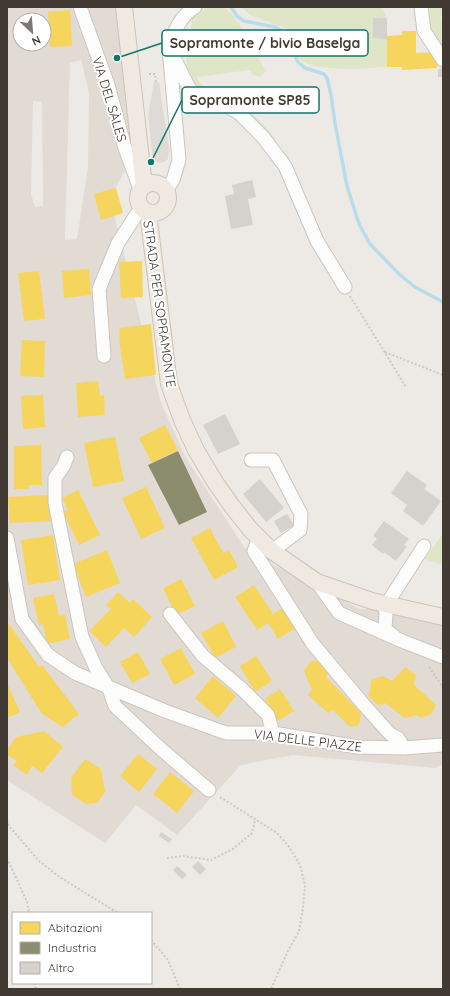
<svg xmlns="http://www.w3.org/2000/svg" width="450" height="996" font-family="Quicksand,sans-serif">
	<rect width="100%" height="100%" fill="#edeae6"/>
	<path fill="#e1dbd3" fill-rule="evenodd" d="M7,7H118L144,135L110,198L161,403L186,458L244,547L275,566L360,609H390L443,624V764L435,768L293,755L241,765L177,835L136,805L105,843L7,780ZM20,20H44V44H20ZM81,60L89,93L88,167L77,239L65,240L70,63ZM33,101L42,102L43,206L35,207L31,194Z"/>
	<path fill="#dee6c7" d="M206,7H224L231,13L243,29L265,70L263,75L261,77L253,75L250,70L197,77C202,92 222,94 234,101C248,109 264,124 273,136C276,140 277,146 280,150C283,152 287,154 289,157V160L287,161L258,128L199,93L185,70L192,18Z
		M241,7H382L387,18H373V38L387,39V67C368,68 311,73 299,58C295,53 292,36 288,29L250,15Z
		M426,7H443L441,20L443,22V53L430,33Z
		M443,533V565L425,559Z"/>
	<path fill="#dedbd7" d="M154,82H159L169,149L168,159L162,163L153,161L148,115Z"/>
	<path fill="#f6d55c" d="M70,10L72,46L50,47L48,12Z
		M402,31H416V53L434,52L439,60L437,68L402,70V67H387V36L402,35Z
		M116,188L123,213L101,220L94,194Z
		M142,261L143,297L121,298L119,262Z
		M89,269L91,295L64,298L62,271Z
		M39,271L45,319L24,321L18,273Z
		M151,324L156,375L125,379L120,347L119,328Z
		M22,340L45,341L44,377L20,376Z
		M98,381L100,396L104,395L105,415L78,417L76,383Z
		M43,395L45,427L23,429L21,396Z
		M165,425L178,450L152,463L139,438Z
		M115,437L124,481L93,487L84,443Z
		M41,445L42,485H29V489H14V446Z
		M146,487L165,528L141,539L122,498Z
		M78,490L100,535L79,545L63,512L68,510L62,498Z
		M50,495L51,521L10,523L8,497Z
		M210,528L223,553L229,550L238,567L214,580L191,538Z
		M53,535L60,580L28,585L21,540Z
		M107,550L120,583L86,597L73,564Z
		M181,579L195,606L176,615L163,588Z
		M254,585L273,614L286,606L299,626L278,639L268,623L257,630L235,597Z
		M118,592L130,603L133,599L152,617L134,637L124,628L106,647L89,631L111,609L106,605Z
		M54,594L59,616L65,615L70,639L47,644L43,624L39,625L33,598Z
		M223,621L236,647L215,658L201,633Z
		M9,624L39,667L42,665L79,714L63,727L42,714L7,658V626Z
		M181,648L195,674L174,685L160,659Z
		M138,652L150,674L132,683L120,662Z
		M256,656L272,681L255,692L240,666Z
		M322,659L330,669L326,677L361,713L359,725L350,727L333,710L328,713L308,695L312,690L304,671L310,662Z
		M405,667L416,675L414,685L436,705L431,714L421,718L417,715L405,718L385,703L379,706L369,697L371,680L383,676L392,681Z
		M213,676L236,696L218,718L195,698Z
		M7,683L20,712L7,718Z
		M280,689L294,711L278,721L265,699Z
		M44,731L63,747L42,773L32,766L27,775L13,765L17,761L7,755V750L16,737Z
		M138,754L157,769L139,792L120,776Z
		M85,759L101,769L105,792L97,803L86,804L72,795L71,778Z
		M170,772L194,791L177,813L153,794Z"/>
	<path fill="#8c8c6e" d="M178,451L207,512L179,525L148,465Z"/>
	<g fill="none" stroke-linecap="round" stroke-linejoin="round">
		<path stroke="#b8dcea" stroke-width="3.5" d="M231,7L237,16L244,21L275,27L285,33L298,62L305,68L324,74L327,78L331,95L335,123L347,186L359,224L370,244L399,274L415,287L443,302"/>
	</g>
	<path fill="#d5d1cd" d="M373,18H387V39L373,38Z
		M443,67V77H438V70Z
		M252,180L256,197L248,199L253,225L231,229L225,196L234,194L232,185Z
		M225,414L240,444L218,454L203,425Z
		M407,471L427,485L424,489L441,501L423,526L403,511L407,505L391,493Z
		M260,479L284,508L266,522L243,494Z
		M287,514L294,525L281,533L274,521Z
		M384,521L409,539L404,545L407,547L396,561L384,552L383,554L372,545L377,539L373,536Z
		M161,832L172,839L169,843L159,836Z
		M198,861L206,869L200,875L192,867Z
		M177,866L187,875L182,879L173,870Z"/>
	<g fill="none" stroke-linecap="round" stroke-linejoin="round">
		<defs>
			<path id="minor" d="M80,7L108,85L125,148L140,189
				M421,7L424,31L443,60
				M169,48L188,86L195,95L230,108L239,113L263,137L285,166L317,241L345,287
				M166,190L173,180L179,160L169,48C174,32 180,16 195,7
				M104,356L99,289L118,243L136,215L143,209
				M67,457L64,465L55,478V502L59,523L82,637L96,668L109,689L115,706L162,750L209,790
				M251,460H273L301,514L300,530L272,551
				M7,538L22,619L48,655L75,673L165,711L226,733H273L358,747L404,748L443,745
				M259,538L254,551L313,644L364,705L390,734L398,738L404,748
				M317,582L339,613L402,641L443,657
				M384,605L386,613L385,629L395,637
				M386,605L424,546
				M170,614L203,656L243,690L268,715L273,733"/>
			<path id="major" d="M124,7L144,186
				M138 198a15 15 0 1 1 30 0a15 15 0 1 1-30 0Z
				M148,212L169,384L182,420L196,450L215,482L232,506L250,529L272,551L317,582L372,601L443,617"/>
		</defs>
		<use href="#minor" stroke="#c9c6c2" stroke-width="15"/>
		<use href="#major" stroke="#cec3b4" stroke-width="18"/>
		<path stroke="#cbc9c6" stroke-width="2" stroke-dasharray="2 2" stroke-linecap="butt" d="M149,74H155L156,82
			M350,296L406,387
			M385,352L443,375
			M429,667L443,688
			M220,797L277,833L289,847L300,865L305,885L303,908L299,931L287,953L271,989
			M7,820L9,826L40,862L61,878L118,913
			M7,858L27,902L29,913
			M167,858L182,856L211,860L233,849L252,833L255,820
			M151,940L168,960L180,989
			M35,983L36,989"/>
		<use href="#minor" stroke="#fcfcfb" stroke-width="13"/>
		<use href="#major" stroke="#efe9e2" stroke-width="16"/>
	</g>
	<g text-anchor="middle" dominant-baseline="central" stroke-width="4" stroke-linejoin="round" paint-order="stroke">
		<g font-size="13" fill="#413a33" stroke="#fff">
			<text transform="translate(110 99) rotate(73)">VIA DEL SÀLES</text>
			<text transform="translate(160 304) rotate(82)">STRADA PER SOPRAMONTE</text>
			<text transform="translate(308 740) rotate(7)">VIA DELLE PIAZZE</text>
		</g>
	</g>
	<path fill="none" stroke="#0f766e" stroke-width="1.5" d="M117 58L162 43M151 162L182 100"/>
	<g fill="#0f766e" stroke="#fff" stroke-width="1.5">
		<circle cx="117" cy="58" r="4"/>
		<circle cx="151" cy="162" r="4"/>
	</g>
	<g fill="#fff" stroke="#0f766e" stroke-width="1.5">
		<rect x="162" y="30" width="206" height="26" rx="4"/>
		<rect x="182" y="87" width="137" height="26" rx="4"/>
	</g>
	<g font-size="14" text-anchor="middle" font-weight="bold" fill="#413a33">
		<text x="265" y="48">Sopramonte / bivio Baselga</text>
		<text x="250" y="105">Sopramonte SP85</text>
	</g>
	<rect width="450" height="996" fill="none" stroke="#413a33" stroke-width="16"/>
	<rect x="12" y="912" width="140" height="72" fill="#ffffff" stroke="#b3b0ad"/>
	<rect x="20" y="922" width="20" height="12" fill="#f6d55c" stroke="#b3b0ad"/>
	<text x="48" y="932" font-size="12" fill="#413a33">Abitazioni</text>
	<rect x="20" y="942" width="20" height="12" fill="#8c8c6e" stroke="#b3b0ad"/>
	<text x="48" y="952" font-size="12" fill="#413a33">Industria</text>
	<rect x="20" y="962" width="20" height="12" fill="#d5d1cd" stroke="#b3b0ad"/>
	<text x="48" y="972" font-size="12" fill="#413a33">Altro</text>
	<g transform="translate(32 32) rotate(154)"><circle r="19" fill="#ffffff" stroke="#b3b0ad"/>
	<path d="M0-3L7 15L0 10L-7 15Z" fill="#7d7872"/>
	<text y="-6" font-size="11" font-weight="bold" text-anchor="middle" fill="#413a33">N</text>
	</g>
</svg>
